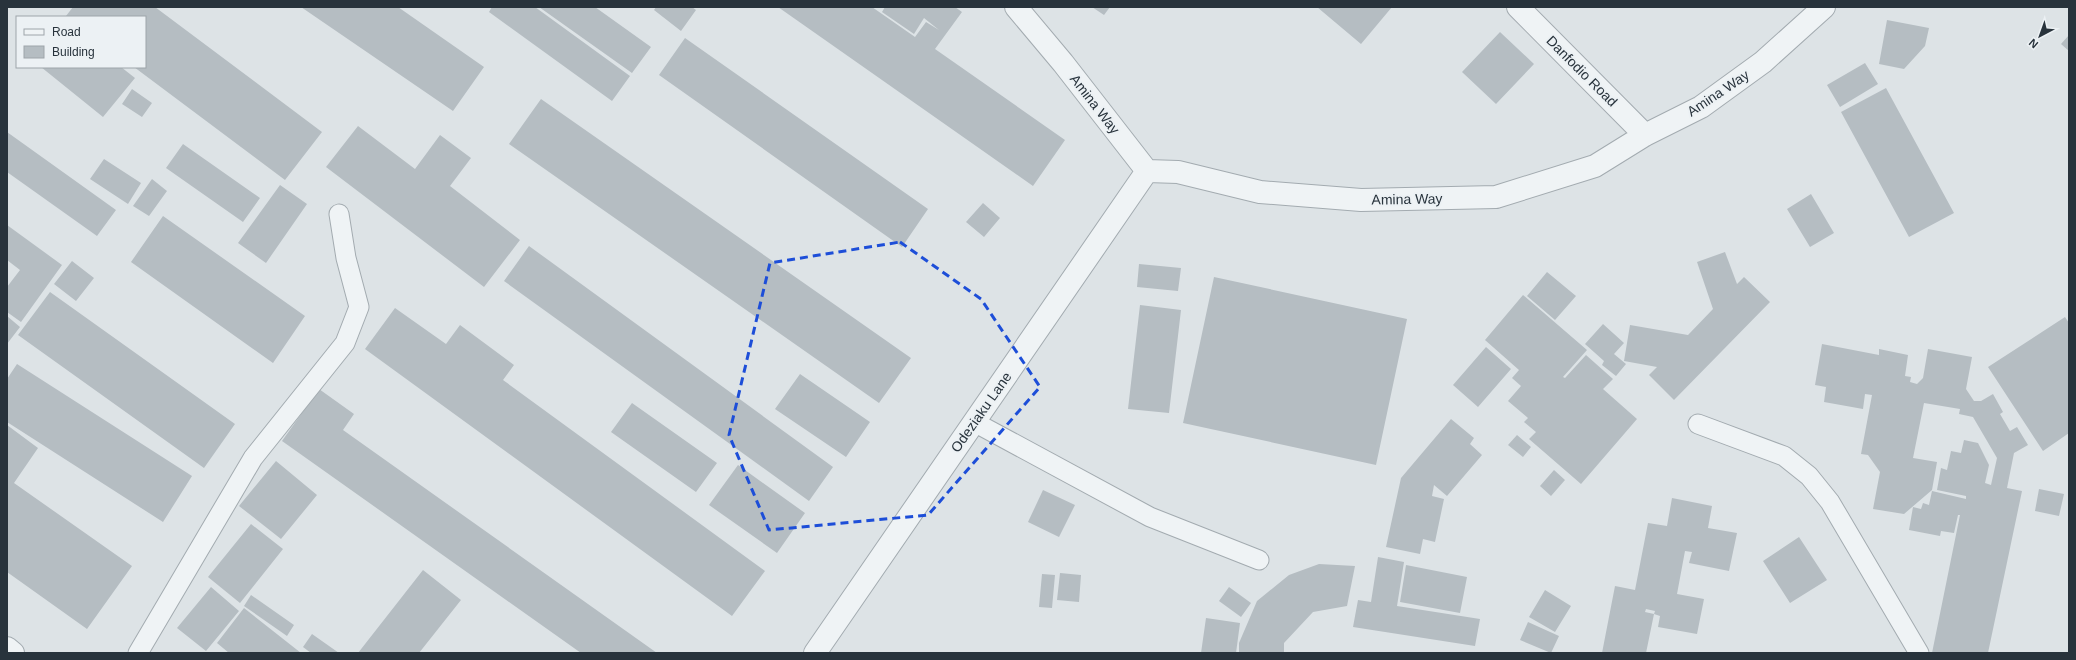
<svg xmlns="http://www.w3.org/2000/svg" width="2076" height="660" font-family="Helvetica,sans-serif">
	<rect width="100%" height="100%" fill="#dde3e6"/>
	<path fill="#b5bdc2" d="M73,7H155L322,132L285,180L134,67H145V17H68L66,16Z
		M301,7H398L484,67L453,111Z
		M492,7H535L630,76L612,101L489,12Z
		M539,7H595L651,47L632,73Z
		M656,7H692L696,10L681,31L654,10Z
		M778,7H872L915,37L926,22L939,30L924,18L914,34L882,12L885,7H955L962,12L935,49L1065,140L1033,186Z
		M1092,7H1110L1104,15Z
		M1317,7H1392L1361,44Z
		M1887,20L1929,28L1925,46L1904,69L1879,64Z
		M1500,32L1534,64L1496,104L1462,72Z
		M2069,35V51L2061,44Z
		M685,38L928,209L902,247L659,75Z
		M1865,63L1878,84L1840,107L1827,85Z
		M41,67H121L135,78L103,117Z
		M1886,88L1954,213L1909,237L1841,112Z
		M132,89L152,103L142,117L122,104Z
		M541,99L911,358L879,403L509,144Z
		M358,126L415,169L440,135L471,158L450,186L520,240L484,287L326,167Z
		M7,132L116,210L97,236L7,172Z
		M183,144L260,198L243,222L166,168Z
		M104,159L141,183L128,204L90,179Z
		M152,179L167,191L149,216L133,206Z
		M280,185L307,204L266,263L238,243Z
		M1811,194L1834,233L1810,247L1787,209Z
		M983,203L1000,218L984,237L966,222Z
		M163,216L305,316L273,363L131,262Z
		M7,225L62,265L21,322L7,312V287L20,270L7,260Z
		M529,246L833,467L809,501L504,281Z
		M1725,252L1737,284L1744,277L1770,302L1674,400L1649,375L1657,367L1624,361L1630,325L1688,335L1713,309L1697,262Z
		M72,261L94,278L76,301L54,284Z
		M1139,264L1181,268L1178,291L1137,287Z
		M1547,272L1576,296L1555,320L1527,296Z
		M1214,277L1407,319L1376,465L1183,423Z
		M50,292L235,424L204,468L18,335Z
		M1523,295L1587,350L1563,377L1565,378L1586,355L1613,379L1603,389L1637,419L1581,484L1529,439L1536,432L1524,422L1528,418L1508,401L1521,386L1512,378L1519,370L1485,340Z
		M1140,305L1181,310L1169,413L1128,409Z
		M395,308L446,344L460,325L514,365L503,380L765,571L732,616L365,349Z
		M7,316L20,327L7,344Z
		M2065,317L2069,323V433L2043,451L1988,367Z
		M1603,324L1624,343L1614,354L1626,364L1616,376L1602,365L1604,361L1585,344Z
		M1822,344L1879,355V349L1908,355L1905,376L1911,377L1910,382L1917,384L1923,378L1928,349L1972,357L1966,389L1974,401H1981L1993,394L2003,412L2000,414L2010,431L2017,427L2028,445L2014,453L2007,488L2022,491L1988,653H1932L1960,515H1958L1954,533L1941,531L1940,536L1909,530L1913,507L1921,509L1923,503L1929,505L1932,491L1966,499V496L1937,490L1941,468L1947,470L1951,451L1961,453L1964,440L1978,443L1989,465L1985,483L1991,485L1997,458L1973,417L1959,414L1960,409L1924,403L1913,458L1937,462L1932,490L1904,514L1873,509L1880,472L1868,455L1861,454L1872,395L1865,394L1863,409L1824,402L1826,387L1815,385Z
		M1486,347L1511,369L1478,407L1453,385Z
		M17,364L192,476L163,522L7,422V379Z
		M800,374L870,422L846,457L775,409Z
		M319,389L354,414L343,430L657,653H581L282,441Z
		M632,403L717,463L696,492L611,432Z
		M1451,419L1474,438L1470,444L1482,455L1447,496L1434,485L1432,496L1444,499L1435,542L1423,539L1420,554L1386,547L1401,478Z
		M7,425L38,448L14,483L132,566L87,629L7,572Z
		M1517,435L1531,447L1523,457L1508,445Z
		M276,461L317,495L281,539L239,506Z
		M738,465L805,513L777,553L709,505Z
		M1554,470L1565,480L1551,496L1540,486Z
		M2039,489L2064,494L2059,516L2035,511Z
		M1043,490L1075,505L1059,537L1028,522Z
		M1672,498L1712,506L1708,528L1737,533L1729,571L1689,563L1692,552L1685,551L1677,594L1704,599L1697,634L1658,627L1660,616L1654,614L1655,611L1646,609L1645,612L1654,614L1646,653H1602L1615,586L1635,590L1648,523L1667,526Z
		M251,524L283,549L240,603L208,577Z
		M1799,537L1827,580L1790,603L1763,561Z
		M1378,557L1404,562L1397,606L1480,619L1475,646L1353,627L1358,600L1371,602Z
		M1319,564L1355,566L1347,606L1313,612L1284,643V653H1239V643L1257,601L1289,575Z
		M1406,565L1467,577L1460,613L1400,602Z
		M423,570L461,600L419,653H358Z
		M1060,573L1081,575L1079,602L1057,600Z
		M1042,574L1055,575L1052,608L1039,607Z
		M211,587L239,611L206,651L177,628Z
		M1229,587L1251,603L1241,617L1219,601Z
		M1545,590L1571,606L1555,632L1529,617Z
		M251,595L294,625L287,636L244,606Z
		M244,608L301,653H229L217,643Z
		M1206,618L1240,623L1236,653H1201Z
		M1528,622L1559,636L1551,653L1520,640Z
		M312,634L339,653H311L303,647Z"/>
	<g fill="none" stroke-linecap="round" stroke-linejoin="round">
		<defs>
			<path id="lane" d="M974,422L1150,517L1259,560
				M1698,424L1784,456L1809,476L1830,502L1919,653
				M138,653L253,458L345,343L359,307L346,258L339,214"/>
			<path id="street" d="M1016,7L1063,63L1147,171L1178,172L1260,192L1361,200L1496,197L1595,166L1645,135L1701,107L1763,62L1824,7
				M1518,7L1645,135
				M7,648L13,653
				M815,653L1147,171"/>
		</defs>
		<use href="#lane" stroke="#a3abb0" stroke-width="21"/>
		<use href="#street" stroke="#a3abb0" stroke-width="24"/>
		<use href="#lane" stroke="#eff3f5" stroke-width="19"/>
		<use href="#street" stroke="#eff3f5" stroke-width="22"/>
	</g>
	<path fill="none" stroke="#1d4ed8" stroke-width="3" stroke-dasharray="8 5" stroke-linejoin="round" d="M900,242L981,299L1040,387L928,515L769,530L729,435L770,263Z"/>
	<g text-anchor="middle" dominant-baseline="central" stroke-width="4" stroke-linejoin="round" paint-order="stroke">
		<g font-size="14" fill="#28333c" stroke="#ecf1f4">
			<text transform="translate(1582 71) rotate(45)">Danfodio Road</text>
			<text transform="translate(1718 93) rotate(-34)">Amina Way</text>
			<text transform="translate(1095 104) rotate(52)">Amina Way</text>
			<text transform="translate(1407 199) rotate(-1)">Amina Way</text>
			<text transform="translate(981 412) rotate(-55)">Odeziaku Lane</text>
		</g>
	</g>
	<rect width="2076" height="660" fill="none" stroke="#28333c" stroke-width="16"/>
	<rect x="16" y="16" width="130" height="52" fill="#ecf1f4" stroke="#9ea5aa"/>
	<rect x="24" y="29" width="20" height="6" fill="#eff3f5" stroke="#9ea5aa"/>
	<text x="52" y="36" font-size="12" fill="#28333c">Road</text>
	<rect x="24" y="46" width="20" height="12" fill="#b5bdc2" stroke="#9ea5aa"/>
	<text x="52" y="56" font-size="12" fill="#28333c">Building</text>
	<g transform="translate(2040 36) rotate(221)" stroke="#ecf1f4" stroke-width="3" paint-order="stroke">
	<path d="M0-3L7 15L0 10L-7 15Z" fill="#28333c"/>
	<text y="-6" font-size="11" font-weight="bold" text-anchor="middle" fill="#28333c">N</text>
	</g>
</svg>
